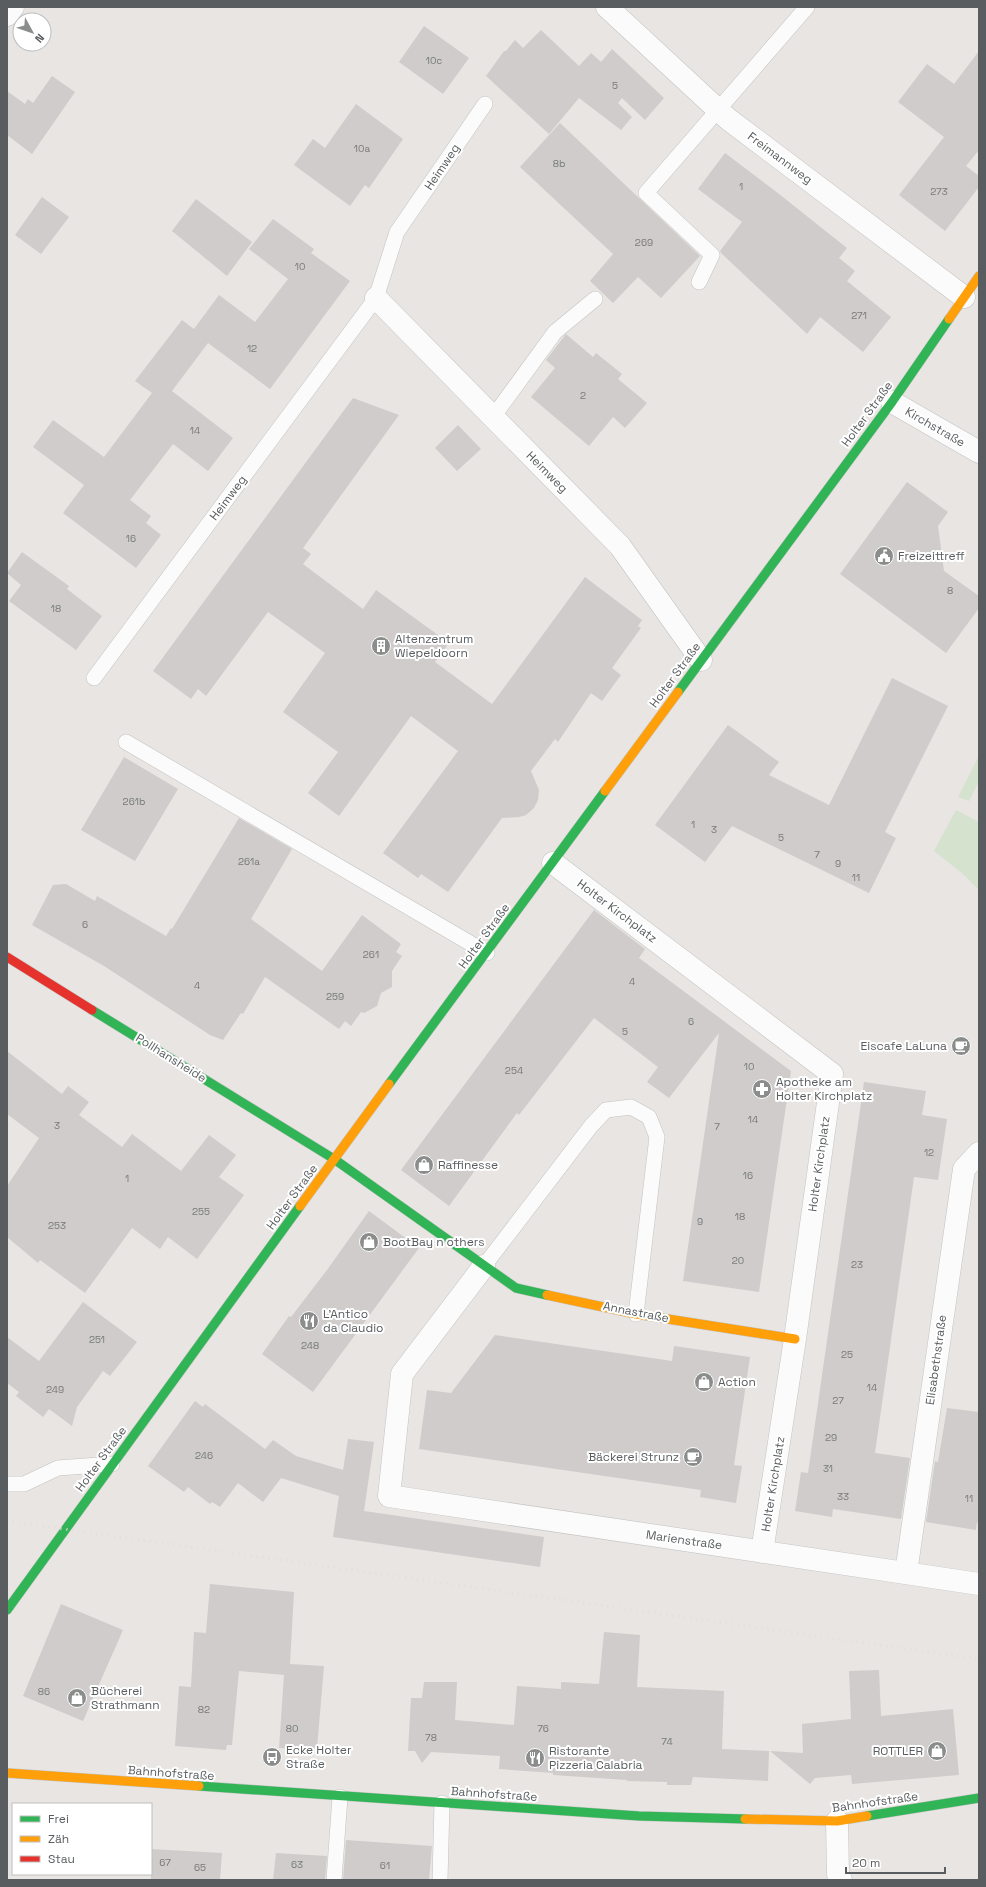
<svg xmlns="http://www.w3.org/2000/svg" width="986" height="1887" font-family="'Space Grotesk',sans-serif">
	<rect width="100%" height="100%" fill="#e8e5e2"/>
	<path fill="#d4e2ce" d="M979,756V781L969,801L958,797Z
		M956,810L979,822V890L962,873L934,851Z"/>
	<path fill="#cfcccb" d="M424,26L469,58L443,94L399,62Z
		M541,30L579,66L591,53L601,62L612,49L664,98L645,120L622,98L618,103L632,117L621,130L579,98L549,134L486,76L504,51H506L515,40L523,48Z
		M979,51V150L966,166L979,176V187L945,231L899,195L944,137L898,102L927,64L954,84Z
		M52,76L75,92L32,154L7,135V91L25,104L28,99L33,103Z
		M356,104L403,139L369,188L365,185L350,206L294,165L313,139L325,148Z
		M560,123L700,256L661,298L638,277L613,303L590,281L613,254L520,167Z
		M725,153L774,190L847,248L839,258L855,271L847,281L891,317L863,352L820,317L807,334L721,253L720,251L742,222L698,189Z
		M42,197L69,217L41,254L15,235Z
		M196,199L252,242L227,276L172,231Z
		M273,219L314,249L311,253L350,281L270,389L208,343L172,391L233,438L208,471L173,444L130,500L151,516L146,523L161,535L136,568L63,513L84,485L33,447L53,420L104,457L152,393L135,381L182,320L194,329L219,295L255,322L288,279L249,249Z
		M566,334L593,357L596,353L622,374L618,379L647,403L625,428L613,417L589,446L531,397L555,368L546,360Z
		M353,398L399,415L303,548L311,554L303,564L363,609L376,590L449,643L435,662L492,704L585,577L642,620L638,626L641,628L612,668L621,675L602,701L591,693L558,742L555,739L531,771L539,790L538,800L534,808L526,815L519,817L502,818L448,892L421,874L418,878L383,853L458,751L411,716L339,816L308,793L338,752L283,712L325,653L268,612L206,696L198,689L191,699L153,671Z
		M458,425L481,449L457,471L435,448Z
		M907,482L948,512L938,526L944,571L979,596V608L946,653L840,574Z
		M22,552L69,586L67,589L102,616L76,650L9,601L21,585L7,573Z
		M892,678L948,706L885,832L896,838L869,893L732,826L705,862L655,825L728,725L779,762L769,775L829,805Z
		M124,757L178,789L135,861L81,830Z
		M239,818L292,849L251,919L322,971L362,915L401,944L396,952L402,956L392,971V987L381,993L377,1006L364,1013L361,1012L351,1026L345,1021L339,1029L265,977L243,1014L241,1013L223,1040L210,1035L104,966L32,925L53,885L66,884L95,901L97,896L166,936L171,928L172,929Z
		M594,910L645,949L639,958L791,1071L759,1292L683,1281L719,1033L669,1098L647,1082L658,1067L594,1018L519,1115L517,1113L449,1206L401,1170Z
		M7,1051L62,1094L68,1086L89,1102L79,1115L122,1147L132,1134L181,1171L209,1135L236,1155L219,1177L244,1195L197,1259L168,1237L160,1249L132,1228L85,1293L40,1260L38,1263L7,1237V1186L39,1138L7,1114Z
		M864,1082L926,1091L922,1115L947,1119L938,1180L914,1177L875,1453L910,1458L901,1519L833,1509L832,1517L795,1511L801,1472L808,1473Z
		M369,1211L419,1248L313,1392L262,1354L289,1316L291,1317L327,1270Z
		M83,1302L137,1342L110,1376L103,1371L77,1407L72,1426L49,1409L43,1417L16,1396L19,1392L7,1383V1337L39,1361Z
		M495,1335L672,1361L674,1346L750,1357L734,1465L742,1466L736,1503L700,1497L701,1490L419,1449L427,1390L451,1393Z
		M195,1401L203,1407L205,1404L265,1449L273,1440L296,1456L343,1470L348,1439L374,1442L364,1511L544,1537L540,1567L333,1537L339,1496L281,1478L263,1502L238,1483L220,1507L212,1502L210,1504L188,1487L184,1492L148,1466Z
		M947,1408L979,1412V1523L977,1522L976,1530L926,1522L935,1461L938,1462Z
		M210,1584L294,1592L290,1664L324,1666L317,1748H314L313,1750L279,1748L284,1675L239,1671L232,1745H227L226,1750L175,1746L179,1686L191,1687L194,1632L206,1633Z
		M61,1604L123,1630L83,1721L23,1696Z
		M604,1632L640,1635L637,1687L724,1691L722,1749L769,1751L768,1781L693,1777L691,1785H667V1782L627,1781V1780L553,1775V1773L499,1769L500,1756L431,1752L422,1763L415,1751H408L411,1698H422L424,1682H457L455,1720L514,1725L517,1686L561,1689V1682L599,1684Z
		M879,1670L881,1716L953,1709L959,1775L852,1784L851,1775L815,1778L810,1784L770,1751L803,1753L802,1724L851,1719L849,1671Z
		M346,1840L432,1846L429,1880H343Z
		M151,1849L222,1853L220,1880H151Z
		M276,1853L327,1856L325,1880H273Z"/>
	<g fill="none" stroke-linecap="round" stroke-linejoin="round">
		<defs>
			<path id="lane" d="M699,282L712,255L646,193L807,7
				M493,417L555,332L595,299
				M94,678L376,298L397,232L485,104
				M126,742L487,953
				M484,1266L591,1126L606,1110L631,1107L649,1117L657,1137L636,1314
				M7,1484H24L58,1468L112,1464
				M334,1880L340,1797
				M440,1880L442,1803"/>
			<path id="street" d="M607,7L728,119L964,297
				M7,15L13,7
				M376,298L620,546L701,660
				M892,402L979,452
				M553,863L832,1074L795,1339L762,1552
				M484,1266L402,1374L389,1496L979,1584
				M906,1573L964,1169L979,1153
				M837,1821L838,1874L841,1880"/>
			<path id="fast" d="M678,692L892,402L949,319
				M92,1010L334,1159L516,1288L547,1295
				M389,1084L605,791
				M7,1610L300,1206
				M199,1786L639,1816L745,1819
				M867,1816L979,1798"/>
			<path id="slow" d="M949,319L979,276
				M605,791L678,692
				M300,1206L389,1084
				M547,1295L636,1314L795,1339
				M7,1773L199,1786
				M745,1819L837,1821L867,1816"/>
			<path id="jam" d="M7,957L92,1010"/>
		</defs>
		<use href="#lane" stroke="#c3c3c3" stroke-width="16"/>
		<use href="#street" stroke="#c3c3c3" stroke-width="23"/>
		<use href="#fast" stroke="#c3c3c3" stroke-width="10"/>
		<use href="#slow" stroke="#c3c3c3" stroke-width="10"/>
		<use href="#jam" stroke="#c3c3c3" stroke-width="10"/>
		<use href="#lane" stroke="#fcfbfb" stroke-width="15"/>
		<use href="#street" stroke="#fcfbfb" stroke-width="22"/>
		<use href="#fast" stroke="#30b455" stroke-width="9"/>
		<use href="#slow" stroke="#ff9f0a" stroke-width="9"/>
		<use href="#jam" stroke="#e5322d" stroke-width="9"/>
		<path stroke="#e0e0df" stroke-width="3" stroke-dasharray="1 5" stroke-linecap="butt" d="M7,1521L979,1659"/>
	</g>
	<defs>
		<symbol id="civic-disc" viewBox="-11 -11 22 22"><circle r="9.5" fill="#8b8d8d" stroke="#fff"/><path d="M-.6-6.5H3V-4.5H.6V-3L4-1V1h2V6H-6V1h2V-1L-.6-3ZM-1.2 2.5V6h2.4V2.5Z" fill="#fff"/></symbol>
		<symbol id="building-disc" viewBox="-11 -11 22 22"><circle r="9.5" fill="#8b8d8d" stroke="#fff"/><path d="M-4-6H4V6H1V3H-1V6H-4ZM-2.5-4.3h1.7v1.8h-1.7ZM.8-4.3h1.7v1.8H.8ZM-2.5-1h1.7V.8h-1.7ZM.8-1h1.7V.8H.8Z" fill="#fff"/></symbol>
		<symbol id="cafe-disc" viewBox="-11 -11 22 22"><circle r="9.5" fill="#8b8d8d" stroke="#fff"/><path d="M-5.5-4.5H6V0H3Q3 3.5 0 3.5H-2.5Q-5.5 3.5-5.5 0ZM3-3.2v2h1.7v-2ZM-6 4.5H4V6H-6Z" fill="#fff"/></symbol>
		<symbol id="pharmacy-disc" viewBox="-11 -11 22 22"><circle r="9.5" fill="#8b8d8d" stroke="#fff"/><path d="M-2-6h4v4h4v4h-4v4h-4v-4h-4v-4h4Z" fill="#fff"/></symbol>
		<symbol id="shop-disc" viewBox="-11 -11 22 22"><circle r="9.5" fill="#8b8d8d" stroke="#fff"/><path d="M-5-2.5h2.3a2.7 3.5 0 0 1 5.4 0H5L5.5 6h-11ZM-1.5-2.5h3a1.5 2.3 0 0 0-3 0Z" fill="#fff"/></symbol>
		<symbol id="restaurant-disc" viewBox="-11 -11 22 22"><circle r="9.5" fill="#8b8d8d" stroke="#fff"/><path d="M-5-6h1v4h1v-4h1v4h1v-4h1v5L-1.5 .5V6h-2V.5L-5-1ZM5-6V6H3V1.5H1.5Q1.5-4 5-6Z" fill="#fff"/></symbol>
		<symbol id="bus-disc" viewBox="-11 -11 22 22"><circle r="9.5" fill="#8b8d8d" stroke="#fff"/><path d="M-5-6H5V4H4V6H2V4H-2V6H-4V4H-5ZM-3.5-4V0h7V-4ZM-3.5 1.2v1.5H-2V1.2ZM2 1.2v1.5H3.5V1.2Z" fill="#fff"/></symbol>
	</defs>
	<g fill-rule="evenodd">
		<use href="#civic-disc" x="873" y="545" width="22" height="22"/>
		<use href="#building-disc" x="370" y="635" width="22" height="22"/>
		<use href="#cafe-disc" x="950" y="1035" width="22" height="22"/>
		<use href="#pharmacy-disc" x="751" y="1078" width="22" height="22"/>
		<use href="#shop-disc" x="413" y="1154" width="22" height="22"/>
		<use href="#shop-disc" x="358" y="1231" width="22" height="22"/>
		<use href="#restaurant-disc" x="298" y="1310" width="22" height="22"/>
		<use href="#shop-disc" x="693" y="1371" width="22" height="22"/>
		<use href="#cafe-disc" x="682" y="1446" width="22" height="22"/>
		<use href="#shop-disc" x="66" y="1687" width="22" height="22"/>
		<use href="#shop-disc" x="926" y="1740" width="22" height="22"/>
		<use href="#bus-disc" x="261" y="1746" width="22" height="22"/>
		<use href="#restaurant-disc" x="524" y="1747" width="22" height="22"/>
	</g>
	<g text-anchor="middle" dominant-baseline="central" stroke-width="4" stroke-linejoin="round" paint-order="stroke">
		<g font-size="10" fill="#787a7b">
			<text x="434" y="60">10c</text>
			<text x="615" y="85">5</text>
			<text x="362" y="148">10a</text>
			<text x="559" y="163">8b</text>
			<text x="741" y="186">1</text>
			<text x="939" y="191">273</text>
			<text x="644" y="242">269</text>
			<text x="300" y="266">10</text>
			<text x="859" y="315">271</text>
			<text x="252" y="348">12</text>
			<text x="583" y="395">2</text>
			<text x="195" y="430">14</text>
			<text x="131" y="538">16</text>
			<text x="950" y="590">8</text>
			<text x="56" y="608">18</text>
			<text x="134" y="801">261b</text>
			<text x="693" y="824">1</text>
			<text x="714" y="829">3</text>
			<text x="781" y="837">5</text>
			<text x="817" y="854">7</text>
			<text x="249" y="861">261a</text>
			<text x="838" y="863">9</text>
			<text x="856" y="877">11</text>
			<text x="85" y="924">6</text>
			<text x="371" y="954">261</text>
			<text x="632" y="981">4</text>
			<text x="197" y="985">4</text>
			<text x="335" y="996">259</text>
			<text x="691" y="1021">6</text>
			<text x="625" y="1031">5</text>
			<text x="749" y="1066">10</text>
			<text x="514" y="1070">254</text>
			<text x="753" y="1119">14</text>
			<text x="57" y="1125">3</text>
			<text x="717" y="1126">7</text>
			<text x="929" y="1152">12</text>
			<text x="748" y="1175">16</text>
			<text x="127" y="1178">1</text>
			<text x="201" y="1211">255</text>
			<text x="740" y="1216">18</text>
			<text x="700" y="1221">9</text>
			<text x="57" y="1225">253</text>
			<text x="738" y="1260">20</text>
			<text x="857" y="1264">23</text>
			<text x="97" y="1339">251</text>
			<text x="310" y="1345">248</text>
			<text x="847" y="1354">25</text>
			<text x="872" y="1387">14</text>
			<text x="55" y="1389">249</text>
			<text x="838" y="1400">27</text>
			<text x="831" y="1437">29</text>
			<text x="204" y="1455">246</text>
			<text x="828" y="1468">31</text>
			<text x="843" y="1496">33</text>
			<text x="969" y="1498">11</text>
			<text x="44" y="1691">86</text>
			<text x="204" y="1709">82</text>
			<text x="292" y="1728">80</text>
			<text x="543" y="1728">76</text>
			<text x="431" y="1737">78</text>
			<text x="667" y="1741">74</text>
			<text x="165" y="1862">67</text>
			<text x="297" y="1864">63</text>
			<text x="385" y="1865">61</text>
			<text x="200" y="1867">65</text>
		</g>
		<g font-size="12" fill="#595d5f" stroke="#fff">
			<text transform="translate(780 158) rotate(37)">Freimannweg</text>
			<text transform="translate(442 167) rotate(-56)">Heimweg</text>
			<text transform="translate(867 414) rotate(-54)">Holter Straße</text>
			<text transform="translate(935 427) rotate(30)">Kirchstraße</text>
			<text transform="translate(547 472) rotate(45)">Heimweg</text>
			<text transform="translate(228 498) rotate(-53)">Heimweg</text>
			<text transform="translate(675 675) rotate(-54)">Holter Straße</text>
			<text transform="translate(617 911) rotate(37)">Holter Kirchplatz</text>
			<text transform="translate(484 936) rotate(-54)">Holter Straße</text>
			<text transform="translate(171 1058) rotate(32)">Pollhansheide</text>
			<text transform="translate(819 1164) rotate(-82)">Holter Kirchplatz</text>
			<text transform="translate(292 1197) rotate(-54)">Holter Straße</text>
			<text transform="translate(636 1312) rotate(11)">Annastraße</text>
			<text transform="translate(936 1360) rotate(-82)">Elisabethstraße</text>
			<text transform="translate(101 1459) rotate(-54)">Holter Straße</text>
			<text transform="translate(773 1484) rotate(-81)">Holter Kirchplatz</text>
			<text transform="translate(684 1540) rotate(8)">Marienstraße</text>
			<text transform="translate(171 1773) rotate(4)">Bahnhofstraße</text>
			<text transform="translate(494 1794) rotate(4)">Bahnhofstraße</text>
			<text transform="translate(875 1802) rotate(-8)">Bahnhofstraße</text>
		</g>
		<g font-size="12" fill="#595d5f" stroke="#fff" text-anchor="start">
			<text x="898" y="556">Freizeittreff</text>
			<text x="395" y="639">Altenzentrum<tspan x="395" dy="14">Wiepeldoorn</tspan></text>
			<text x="947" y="1046" text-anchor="end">Eiscafe LaLuna</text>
			<text x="776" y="1082">Apotheke am<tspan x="776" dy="14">Holter Kirchplatz</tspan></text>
			<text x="438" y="1165">Raffinesse</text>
			<text x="383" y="1242">BootBay n others</text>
			<text x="323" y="1314">L'Antico<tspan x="323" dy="14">da Claudio</tspan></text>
			<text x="718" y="1382">Action</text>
			<text x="679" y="1457" text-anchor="end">Bäckerei Strunz</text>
			<text x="91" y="1691">Bücherei<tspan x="91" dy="14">Strathmann</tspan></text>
			<text x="286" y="1750">Ecke Holter<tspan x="286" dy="14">Straße</tspan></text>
			<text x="549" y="1751">Ristorante<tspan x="549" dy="14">Pizzeria Calabria</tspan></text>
			<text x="923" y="1751" text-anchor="end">ROTTLER</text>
		</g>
	</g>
	<rect width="986" height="1887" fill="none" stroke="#595d5f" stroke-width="16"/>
	<rect x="12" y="1803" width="140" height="72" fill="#ffffff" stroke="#bdbebf"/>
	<rect x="20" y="1816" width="20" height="6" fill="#30b455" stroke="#bdbebf"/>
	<text x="48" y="1823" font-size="12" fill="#595d5f">Frei</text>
	<rect x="20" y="1836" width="20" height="6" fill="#ff9f0a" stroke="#bdbebf"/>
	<text x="48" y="1843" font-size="12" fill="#595d5f">Zäh</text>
	<rect x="20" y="1856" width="20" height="6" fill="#e5322d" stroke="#bdbebf"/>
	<text x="48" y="1863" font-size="12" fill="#595d5f">Stau</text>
	<g transform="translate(32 32) rotate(130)"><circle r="19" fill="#ffffff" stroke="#bdbebf"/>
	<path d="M0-3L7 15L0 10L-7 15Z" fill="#8b8d8d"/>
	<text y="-6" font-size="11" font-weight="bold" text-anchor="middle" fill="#595d5f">N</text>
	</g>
	<path d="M846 1867v6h99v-6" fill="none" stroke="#595d5f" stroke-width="2"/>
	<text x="852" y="1867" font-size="12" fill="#595d5f" stroke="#ffffff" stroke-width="3" paint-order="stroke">20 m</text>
</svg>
